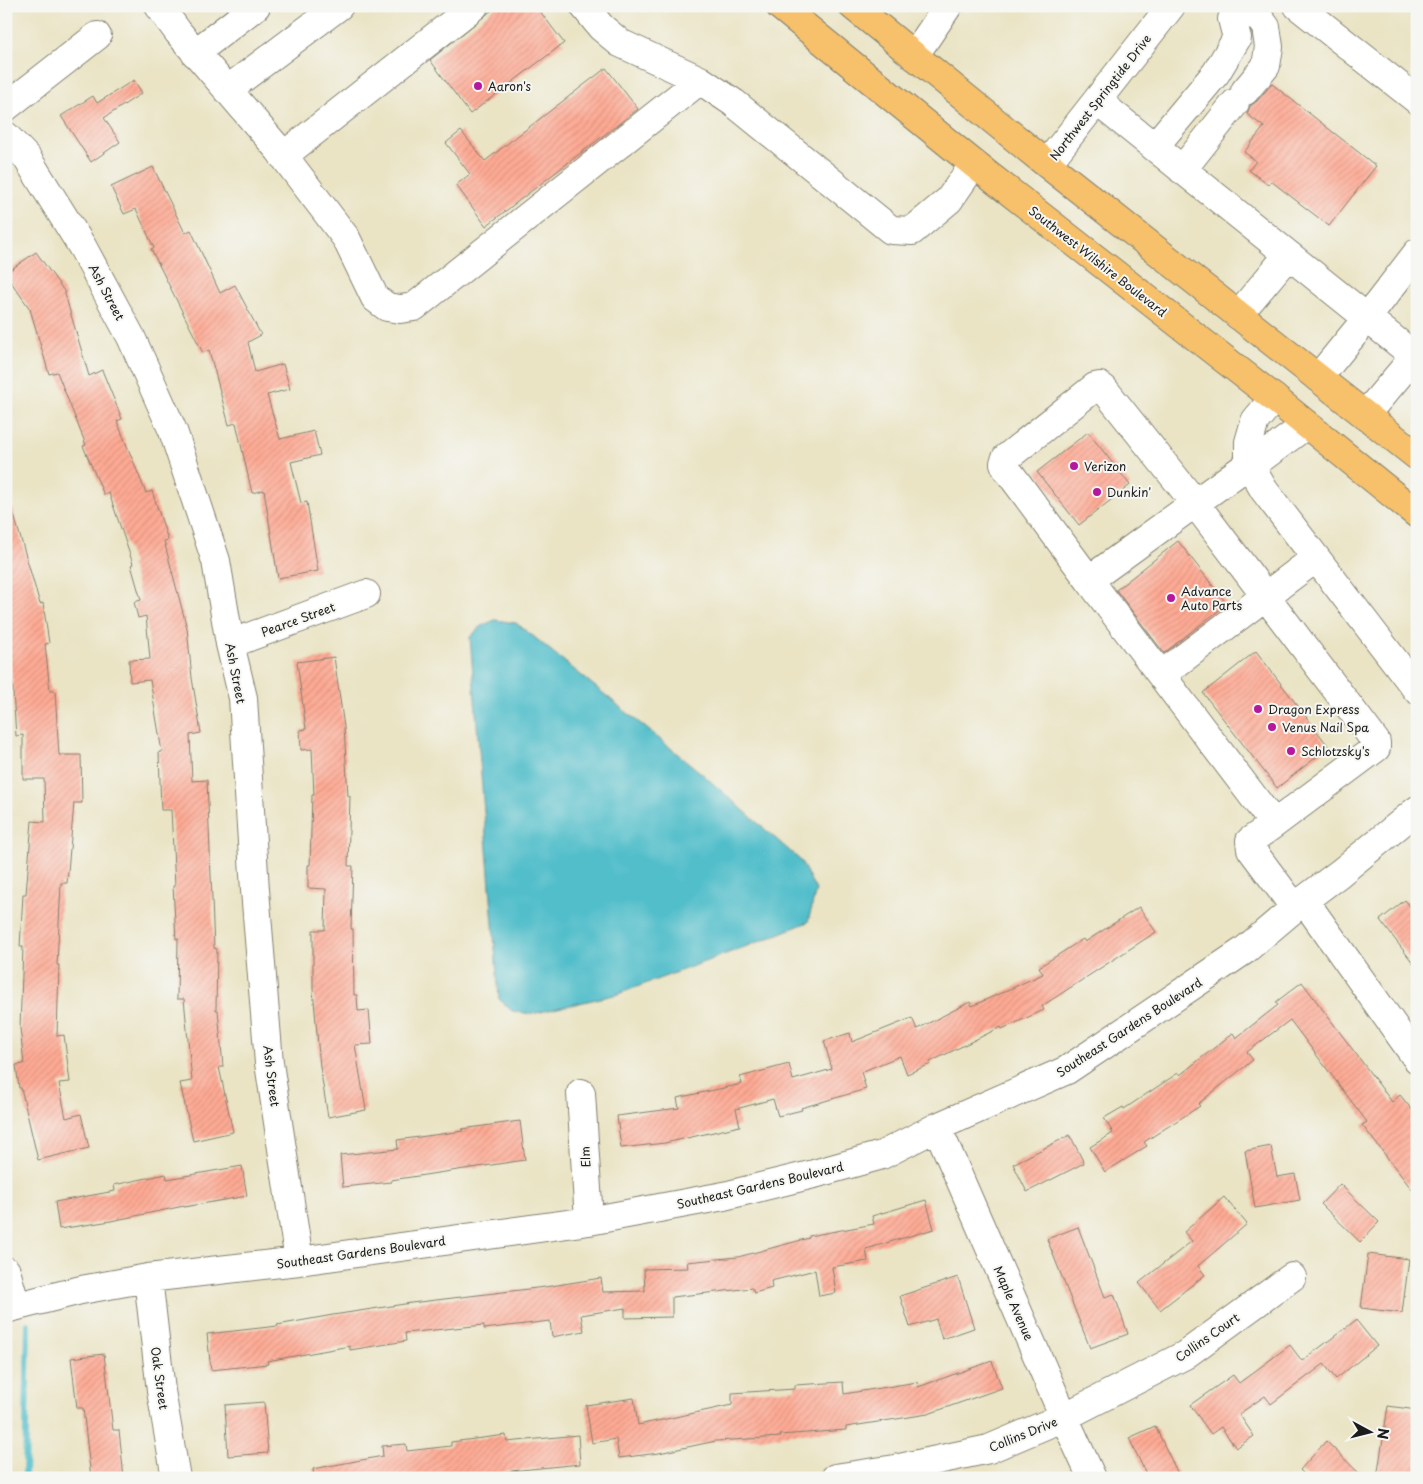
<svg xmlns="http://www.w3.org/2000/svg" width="1423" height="1484" font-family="'Playpen Sans',sans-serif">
	<defs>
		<pattern id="building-hatch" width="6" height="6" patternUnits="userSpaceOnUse" patternTransform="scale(1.25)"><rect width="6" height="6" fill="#feaa94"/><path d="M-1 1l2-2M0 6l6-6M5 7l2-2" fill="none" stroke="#d9927f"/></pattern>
	</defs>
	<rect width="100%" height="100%" fill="#f6f6f2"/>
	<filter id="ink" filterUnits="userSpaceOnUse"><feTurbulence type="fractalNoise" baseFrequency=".02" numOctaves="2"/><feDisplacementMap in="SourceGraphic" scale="10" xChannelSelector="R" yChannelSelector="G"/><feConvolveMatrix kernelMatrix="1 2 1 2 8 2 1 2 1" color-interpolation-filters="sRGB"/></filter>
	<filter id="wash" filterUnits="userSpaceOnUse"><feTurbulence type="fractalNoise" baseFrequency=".0096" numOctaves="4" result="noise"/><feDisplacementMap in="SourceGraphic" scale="20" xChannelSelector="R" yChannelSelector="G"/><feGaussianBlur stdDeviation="1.12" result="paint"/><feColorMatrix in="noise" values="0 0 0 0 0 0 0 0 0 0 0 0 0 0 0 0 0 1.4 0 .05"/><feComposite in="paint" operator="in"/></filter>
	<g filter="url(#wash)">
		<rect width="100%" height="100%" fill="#eae4c5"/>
		<path fill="#51beca" stroke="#366d73" d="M495,620L516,623L533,636L700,772L800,860L816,890L808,922L766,939L618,994L532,1014L512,1011L499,999L470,637L481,626Z"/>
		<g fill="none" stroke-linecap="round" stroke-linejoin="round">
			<path stroke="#51beca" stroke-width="6" d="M25,1478L28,1324"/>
		</g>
		<g id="blocks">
			<path fill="url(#building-hatch)" d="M497,6H536L564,43L470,114L430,60Z
				M606,68L638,109L486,226L456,185L470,174L446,143L461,131L485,161Z
				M134,80L142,93L104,118L120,142L91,162L61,116L93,96L97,103Z
				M1272,84L1376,166L1329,226L1271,181L1268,185L1249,170L1256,161L1244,152L1264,127L1247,114L1250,106L1257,101Z
				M153,167L185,233L191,230L220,293L235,285L261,335L248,342L255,372L283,364L290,389L267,395L280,439L314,431L320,455L291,462L301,503L307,502L318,571L278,578L264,490L252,493L236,423L229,425L209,350L203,353L151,249L154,248L136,209L124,214L111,187Z
				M36,252L64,291L89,376L102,370L122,419L117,421L146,493L152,491L168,540L164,541L187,628L192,678L201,733L190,735L192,781L207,780L214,948L217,949L216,1010H218L223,1067H219L233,1132L193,1141L180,1083L192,1081L184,999H177L178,938L176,939L173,886H175L171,810H161L159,752H162L150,680L130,682L129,660L150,659L146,616L138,618L134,602L141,600L131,565L133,564L109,493L104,495L83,446L86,445L57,372L49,374L30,309L6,275V273Z
				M1088,432L1130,485L1079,525L1037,472Z
				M11,505L40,604L43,603L49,643L45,644L50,691H55L59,755H81L82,803H74L67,883H61L57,965H59L57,1036L64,1035L70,1082L59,1083L66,1118L81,1114L89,1148L38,1160L21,1088H19L16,1065L24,1064L20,1028L23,947H20L23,894H26L32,821L45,822L44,779H23V735L16,736L12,677L6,630V506Z
				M1178,541L1227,604L1164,653L1116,590Z
				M1256,651L1329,747L1277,788L1203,693Z
				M334,657L344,727L348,796H350L348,866H353L351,929H353L354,995H357L358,1011L369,1010L372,1044L355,1045L366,1110L328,1117L320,1067L313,989V930H325L326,889L308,888V865H310L312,795H314L312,749L301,750L300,730L306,729L297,662Z
				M1405,900L1417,915V968L1380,920Z
				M1139,907L1156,932L1042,1006L1044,1010L1002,1029L1001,1027L930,1062L931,1064L907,1074L900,1056L861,1072L866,1089L801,1108L802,1110L778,1116L773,1099L736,1109L740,1126L665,1143L621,1148L617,1116L679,1108L677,1098L742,1084L740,1077L789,1064L793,1080L832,1069L824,1041L850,1033L852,1042L912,1018L917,1029L970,1002L972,1006L1043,974L1039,967L1083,939L1085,942Z
				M1302,982L1392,1102L1400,1095L1417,1116V1196L1362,1125L1367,1122L1290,1020L1247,1052L1253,1060L1198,1104L1200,1106L1144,1142L1147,1146L1105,1172L1090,1147L1113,1133L1104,1118L1123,1107L1124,1109L1178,1073L1180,1075L1233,1033L1236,1038L1278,1005L1276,1002Z
				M520,1121L525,1160L391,1180V1182L343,1187L340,1155L398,1149L397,1140L463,1131L462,1129Z
				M1070,1135L1084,1163L1027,1192L1013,1164Z
				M1271,1146L1277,1177L1295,1174L1300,1200L1255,1208L1245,1151Z
				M242,1166L247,1196L184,1207V1206L111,1221L59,1229L55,1202L115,1191L114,1185L166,1174L167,1179Z
				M1340,1184L1379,1222L1360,1242L1321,1204Z
				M1224,1197L1247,1224L1198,1266L1205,1275L1160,1310L1139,1283L1192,1241L1184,1232Z
				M926,1200L934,1229L866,1249L868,1261L832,1267L836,1293L819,1296L815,1270L771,1281L772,1288L754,1293L752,1288L672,1297V1317L625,1318V1308L581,1315L584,1331L552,1337L550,1321L484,1329V1325L405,1333L406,1341L350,1350V1346L267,1361L268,1364L211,1370L207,1334L278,1326L277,1325L333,1315L411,1303L545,1287L601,1278L603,1292L645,1291L644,1269L688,1268L687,1262L738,1257L809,1238V1236L874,1224L872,1216Z
				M1078,1227L1105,1297L1114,1294L1128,1334L1090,1348L1047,1239Z
				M1368,1254L1409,1259L1402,1313L1361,1308Z
				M958,1277L974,1328L942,1339L936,1319L910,1327L900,1296Z
				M1356,1320L1377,1346L1336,1379L1324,1364L1271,1404L1265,1396L1239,1414L1254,1436L1236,1448L1221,1427L1211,1434L1190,1405L1233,1375L1239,1383L1290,1345L1302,1361Z
				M104,1354L113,1430H119L124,1478H91L83,1408H77L71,1358Z
				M992,1361L1002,1388L928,1414L846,1427V1430L780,1435L781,1437L716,1441L659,1453L619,1458L616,1439L592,1443L586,1405L634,1398L638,1425L732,1405V1393L795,1389V1385L843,1382L844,1394L917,1382L918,1387Z
				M264,1402L268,1453L228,1456L225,1405Z
				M1388,1406L1417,1410V1478H1377Z
				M1155,1426L1180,1478H1148L1129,1438Z
				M506,1435L507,1442L578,1435L580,1464L511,1471L466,1478H314L313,1469L383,1456L382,1446L406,1444L407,1451L451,1446V1442Z
				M1326,1441L1364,1478H1308L1300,1470Z"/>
		</g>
	</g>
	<g filter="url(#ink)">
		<use href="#blocks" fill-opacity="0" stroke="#838070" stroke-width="1"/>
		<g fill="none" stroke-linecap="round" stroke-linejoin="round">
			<defs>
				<path id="minor" d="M159,6L178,32L279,150L346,238L375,298L387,307L400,309L414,307L700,80L734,103L891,230L912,231L949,200L974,164
					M584,6L601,27L620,43L700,80
					M1298,6L1417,100
					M195,53L256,6
					M914,56L948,6
					M227,90L339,6
					M1245,91L1266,66L1269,47L1266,27L1250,6
					M1097,101L1417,358
					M6,107L97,36
					M6,136L27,158L83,248L131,337L173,431L216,561L230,644L243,698L255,890L269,1063L299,1261
					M1154,147L1216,73L1237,38L1232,19
					M283,156L474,6
					M1047,164L1171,6
					M1182,170L1235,103
					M1238,315L1288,255
					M1318,378L1367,318L1417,253
					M1274,398L1255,421L1249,442V464L1263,457L1306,425
					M1365,415L1415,356
					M1089,580L1006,468L1004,463L1006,458L1095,387L1100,386L1104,389L1195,503L1376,742V748L1274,824L1089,580L1249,464L1264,490L1417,690
					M230,644L366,594
					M1161,675L1316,558
					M1274,824L1250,841L1251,849L1295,908
					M1304,900L1417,1059
					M581,1093L589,1221
					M937,1127L1064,1417L1092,1478
					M6,1271L16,1306
					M148,1278L161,1391L176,1478
					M6,1309L81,1290L148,1278L299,1261L589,1221L724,1196L814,1174L882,1155L937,1127L1067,1070L1245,950L1304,900L1340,873L1417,810
					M835,1478L895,1469L989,1449L1064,1417L1185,1355L1292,1277"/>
				<path id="major" d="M780,6L974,164L1274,398L1417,514
					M853,6L1047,164L1417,456"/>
			</defs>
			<use href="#minor" stroke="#838070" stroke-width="30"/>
			<use href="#major" stroke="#838070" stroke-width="30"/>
			<use href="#minor" stroke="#fff" stroke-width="28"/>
			<use href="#major" stroke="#f7c06b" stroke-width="28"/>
		</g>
	</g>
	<g fill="#b5179e" stroke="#f6f6f2" stroke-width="2">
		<circle cx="478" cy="86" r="5"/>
		<circle cx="1074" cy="466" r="5"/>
		<circle cx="1097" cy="492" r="5"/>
		<circle cx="1171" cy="598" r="5"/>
		<circle cx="1258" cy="709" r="5"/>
		<circle cx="1272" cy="727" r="5"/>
		<circle cx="1291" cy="751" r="5"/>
	</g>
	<g text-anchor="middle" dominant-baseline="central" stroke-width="4" stroke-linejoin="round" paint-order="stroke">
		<g font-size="12" fill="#1c1c1c" stroke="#f6f6f2" text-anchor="start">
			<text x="488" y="86">Aaron's</text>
			<text x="1084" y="466">Verizon</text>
			<text x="1107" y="492">Dunkin'</text>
			<text x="1181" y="591">Advance<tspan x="1181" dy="14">Auto Parts</tspan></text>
			<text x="1268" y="709">Dragon Express</text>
			<text x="1282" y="727">Venus Nail Spa</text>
			<text x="1301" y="751">Schlotzsky's</text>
		</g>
		<g font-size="12" fill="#1c1c1c" stroke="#f6f6f2">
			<text transform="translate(1100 97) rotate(-52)">Northwest Springtide Drive</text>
			<text transform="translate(1098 261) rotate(38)">Southwest Wilshire Boulevard</text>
			<text transform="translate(107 292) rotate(62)">Ash Street</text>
			<text transform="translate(298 619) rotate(-20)">Pearce Street</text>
			<text transform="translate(236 673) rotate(79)">Ash Street</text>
			<text transform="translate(1129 1027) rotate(-33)">Southeast Gardens Boulevard</text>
			<text transform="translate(272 1076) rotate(83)">Ash Street</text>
			<text transform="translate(585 1157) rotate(-93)">Elm</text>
			<text transform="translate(760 1185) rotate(-13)">Southeast Gardens Boulevard</text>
			<text transform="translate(361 1252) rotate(-8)">Southeast Gardens Boulevard</text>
			<text transform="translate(1014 1303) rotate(66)">Maple Avenue</text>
			<text transform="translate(1207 1337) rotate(-35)">Collins Court</text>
			<text transform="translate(160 1378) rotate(82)">Oak Street</text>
			<text transform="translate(1023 1434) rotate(-22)">Collins Drive</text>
		</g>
	</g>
	<rect width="1423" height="1484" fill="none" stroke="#f6f6f2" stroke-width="25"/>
	<g transform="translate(1370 1432) rotate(97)" stroke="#f6f6f2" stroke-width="4" paint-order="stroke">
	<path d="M0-4L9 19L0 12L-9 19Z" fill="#1c1c1c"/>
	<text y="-8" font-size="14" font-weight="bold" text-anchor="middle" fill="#1c1c1c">N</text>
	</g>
</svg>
